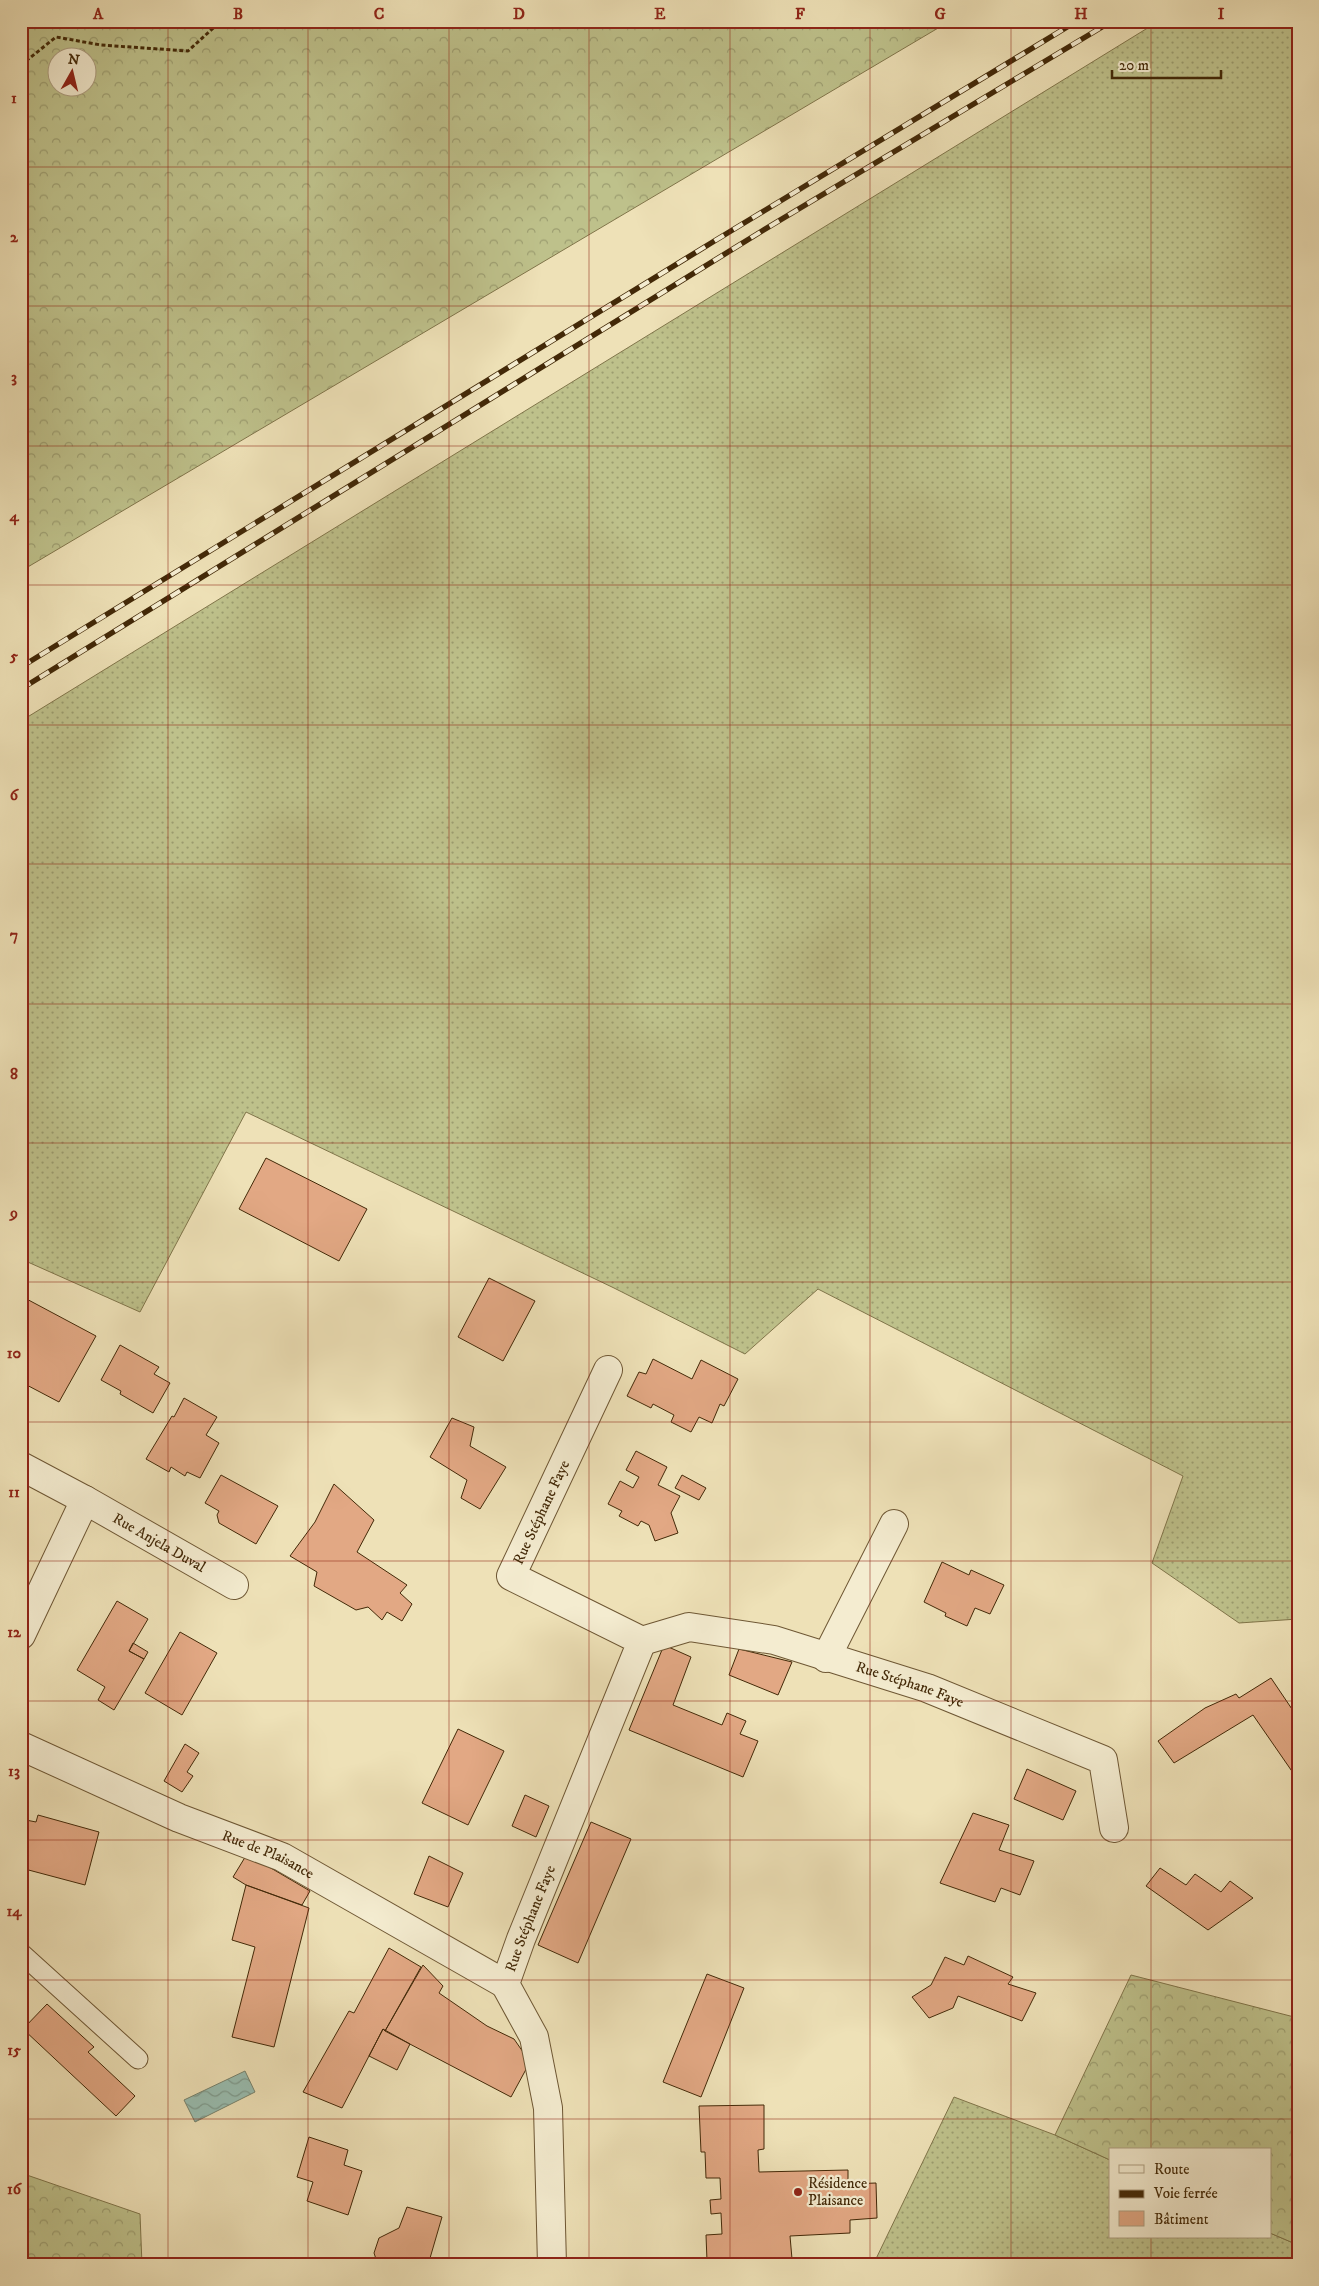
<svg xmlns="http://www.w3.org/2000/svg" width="1319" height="2286" font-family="'IM FELL DW Pica',serif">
	<defs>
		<pattern id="grass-dots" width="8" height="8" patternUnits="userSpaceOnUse" patternTransform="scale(1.25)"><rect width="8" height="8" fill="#bec18b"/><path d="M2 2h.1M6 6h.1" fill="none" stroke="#9c9d70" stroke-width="1.8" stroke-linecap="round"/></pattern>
		<pattern id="forest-crowns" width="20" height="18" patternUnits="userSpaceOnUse" patternTransform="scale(1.25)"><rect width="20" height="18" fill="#bec18b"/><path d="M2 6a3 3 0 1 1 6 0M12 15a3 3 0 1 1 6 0" fill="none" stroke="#9c9d70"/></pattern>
		<pattern id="water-waves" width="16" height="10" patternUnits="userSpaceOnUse" patternTransform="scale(1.25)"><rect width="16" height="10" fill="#99bdb0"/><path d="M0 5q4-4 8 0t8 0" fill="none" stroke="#7e9a8d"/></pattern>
	</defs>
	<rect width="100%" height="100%" fill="#eee1b7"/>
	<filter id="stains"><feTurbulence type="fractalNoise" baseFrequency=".004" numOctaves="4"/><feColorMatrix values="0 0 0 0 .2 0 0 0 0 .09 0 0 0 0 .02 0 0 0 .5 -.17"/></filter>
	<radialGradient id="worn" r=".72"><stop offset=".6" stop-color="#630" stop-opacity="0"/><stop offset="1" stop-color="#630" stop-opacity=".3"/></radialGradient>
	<path fill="url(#grass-dots)" stroke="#80754a" d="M1159,21H1298V1619L1239,1623L1152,1563L1183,1476L818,1289L745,1354L614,1288L246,1112L140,1312L21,1259V721Z
		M954,2097L1055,2135L1110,2160V2237H1270V2233L1298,2245V2265H873Z"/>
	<path fill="url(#forest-crowns)" stroke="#80754a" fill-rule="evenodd" d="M21,21H950L21,571ZM58,58H88V88H58Z
		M1131,1975L1298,2018V2245L1270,2233V2150H1110V2160L1055,2135Z
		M21,2173L140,2214L142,2265H21Z"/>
	<path fill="url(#water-waves)" stroke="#77826d" d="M245,2071L255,2092L195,2122L184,2100Z"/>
	<path fill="#e2a884" stroke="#432908" d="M266,1158L367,1209L339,1261L239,1209Z
		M489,1278L535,1301L503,1361L458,1337Z
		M21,1296L96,1336L59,1402L21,1382Z
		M120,1345L159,1367L154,1374L170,1383L153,1413L120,1394L121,1391L101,1380Z
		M653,1359L692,1379L701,1360L738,1379L724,1406L720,1404L712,1423L699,1417L691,1432L671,1422L674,1415L653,1404L651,1408L627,1396L639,1372L646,1374Z
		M184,1398L217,1417L206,1435L219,1443L200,1478L187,1472L185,1476L171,1467L169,1472L146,1459L172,1416L174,1417Z
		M452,1418L474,1427L470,1446L506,1467L480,1509L461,1498L467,1480L430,1457Z
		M636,1451L667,1467L658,1485L680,1496L671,1513L678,1533L655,1541L649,1525L641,1521L638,1526L619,1516L622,1511L608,1504L620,1481L633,1488L639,1477L626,1470Z
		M221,1475L278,1506L256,1544L219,1523L217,1515L219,1511L205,1503Z
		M682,1475L706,1488L699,1500L675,1488Z
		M334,1484L374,1520L357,1552L407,1585L400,1593L412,1604L402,1621L387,1612L382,1620L368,1607L356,1610L314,1586L317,1572L290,1556L315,1522Z
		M21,1548L27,1551L21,1563Z
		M942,1562L969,1575L971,1570L1004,1585L990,1614L975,1608L967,1626L945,1616L946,1613L924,1602Z
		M117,1601L148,1619L129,1651L144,1659L114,1710L98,1700L105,1687L77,1670Z
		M180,1632L217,1653L182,1715L145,1693Z
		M133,1643L148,1652L144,1659L129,1651Z
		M664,1645L691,1657L673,1705L722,1725L727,1713L746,1721L740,1734L758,1741L743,1777L629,1730Z
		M739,1649L792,1662L778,1695L729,1675Z
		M1271,1678L1298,1718V1780L1253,1715L1174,1763L1158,1741L1205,1708L1236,1694L1239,1698Z
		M458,1729L504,1751L468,1825L422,1803Z
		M185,1744L199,1753L187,1772L193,1776L182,1792L164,1781Z
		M1027,1769L1076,1791L1063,1820L1014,1799Z
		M525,1795L549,1806L536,1837L512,1826Z
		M973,1813L1009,1825L999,1850L1034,1861L1020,1895L1001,1888L995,1902L940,1883Z
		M38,1815L99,1832L85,1885L21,1868V1819L36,1822Z
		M591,1822L631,1839L578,1963L538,1945Z
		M247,1854L310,1891L302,1905L246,1885L233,1877Z
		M429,1856L463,1873L448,1907L414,1894Z
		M1160,1868L1186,1885L1195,1874L1221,1892L1230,1881L1253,1898L1208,1930L1146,1886Z
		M246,1885L309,1908L274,2047L232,2037L255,1947L232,1940Z
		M389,1948L421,1967L385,2031L383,2029L342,2108L303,2092L349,2011L354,2013Z
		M968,1956L1013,1977L1008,1984L1036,1993L1022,2021L958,1996L953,2008L929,2018L912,1997L931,1985L945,1957L964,1965Z
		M423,1965L443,1986L439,1993L487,2026L514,2039L530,2062L511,2097L385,2031Z
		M707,1974L744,1988L701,2097L663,2082Z
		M21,1980L27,1986L21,1992Z
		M47,2004L94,2047L88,2052L135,2096L116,2116L23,2029Z
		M383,2029L410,2044L397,2070L369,2056Z
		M764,2105V2149L758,2150L759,2172L848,2170V2184L876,2183L877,2218L850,2220V2233L790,2236L792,2259L767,2261V2265H702V2261H707L706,2235L722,2234L721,2213L711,2214L710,2200L721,2199L720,2178H706L705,2152H701L699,2106Z
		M309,2137L348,2150L344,2165L362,2171L348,2215L307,2201L313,2182L297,2177Z
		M407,2207L442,2217L428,2265H378L374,2253L379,2238L399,2228Z"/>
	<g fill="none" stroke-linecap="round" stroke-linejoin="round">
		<defs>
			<path id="lane" d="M21,1953L138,2059"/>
			<g id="street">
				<path d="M21,1466L85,1500"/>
				<path id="s1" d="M21,1635L85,1500L234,1585"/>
				<path id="s2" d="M642,1641L689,1627L774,1640L927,1688L1103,1760L1114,1828"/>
				<path d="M826,1658L894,1524"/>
				<path id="s3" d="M21,1746L179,1818L282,1857L505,1984"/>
				<path id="s4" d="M552,2265L548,2108L534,2037L505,1984L521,1939L642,1641L511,1576L608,1370"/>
			</g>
		</defs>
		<use href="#lane" stroke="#6e5734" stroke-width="21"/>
		<use href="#street" stroke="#6e5734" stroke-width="30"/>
		<path stroke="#432908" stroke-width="3" stroke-dasharray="4 2.5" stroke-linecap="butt" d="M21,65L56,37L101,45L188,51L221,21"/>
		<use href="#lane" stroke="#f4ecd0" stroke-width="19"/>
		<use href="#street" stroke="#f4ecd0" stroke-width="28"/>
		<defs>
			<path id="rail" d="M21,667L716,240L1077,21
				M21,689L762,231L1112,21"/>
		</defs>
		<use href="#rail" stroke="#432908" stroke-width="5.5"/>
		<use href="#rail" stroke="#f4ecd0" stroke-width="4" stroke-dasharray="11" stroke-linecap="butt"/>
	</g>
	<path fill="none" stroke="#8f2418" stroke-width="1" stroke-opacity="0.55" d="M168,21V2265M308,21V2265M449,21V2265M589,21V2265M730,21V2265M870,21V2265M1011,21V2265M1151,21V2150M21,167H1298M21,306H1298M21,446H1298M21,585H1298M21,725H1298M21,864H1298M21,1004H1298M21,1143H1298M21,1282H1298M21,1422H1298M21,1561H1298M21,1701H1298M21,1840H1298M21,1980H1298M21,2119H1298M1151,2237V2265"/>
	<circle fill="#8f2418" stroke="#f4ecd0" stroke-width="2" cx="798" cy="2192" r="5"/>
	<g text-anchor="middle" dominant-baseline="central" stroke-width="4.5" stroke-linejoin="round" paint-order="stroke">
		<g font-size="15" fill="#432908" stroke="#f4ecd0">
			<text stroke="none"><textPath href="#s4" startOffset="876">Rue Stéphane Faye</textPath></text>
			<text stroke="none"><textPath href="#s1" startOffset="235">Rue Anjela Duval</textPath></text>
			<text stroke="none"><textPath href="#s2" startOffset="278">Rue Stéphane Faye</textPath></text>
			<text stroke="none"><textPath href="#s3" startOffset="270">Rue de Plaisance</textPath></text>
			<text stroke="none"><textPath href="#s4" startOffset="360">Rue Stéphane Faye</textPath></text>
		</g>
		<g font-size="15" fill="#432908" stroke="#f4ecd0" text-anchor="start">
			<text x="808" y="2183">Résidence<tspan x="808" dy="17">Plaisance</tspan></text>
		</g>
	</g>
	<rect width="1319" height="2286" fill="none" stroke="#eee1b7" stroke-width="55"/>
	<rect x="1109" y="2148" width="162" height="90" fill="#f4ecd0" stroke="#ad9e80"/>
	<rect x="1119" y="2165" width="25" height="8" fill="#f4ecd0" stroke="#ad9e80"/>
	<text x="1154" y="2174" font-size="15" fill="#432908">Route</text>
	<rect x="1119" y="2190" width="25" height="8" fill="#432908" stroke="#ad9e80"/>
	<text x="1154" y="2198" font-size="15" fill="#432908">Voie ferrée</text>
	<rect x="1119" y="2211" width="25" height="15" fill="#e2a884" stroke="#ad9e80"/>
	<text x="1154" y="2224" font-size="15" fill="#432908">Bâtiment</text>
	<g transform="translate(72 72) rotate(8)"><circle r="24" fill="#f4ecd0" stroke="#ad9e80"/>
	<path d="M0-4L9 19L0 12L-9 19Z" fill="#8f2418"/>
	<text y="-8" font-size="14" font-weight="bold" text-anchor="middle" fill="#432908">N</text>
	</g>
	<path d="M1112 70v8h109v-8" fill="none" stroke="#432908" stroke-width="2.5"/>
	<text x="1119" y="70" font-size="15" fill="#432908" stroke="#f4ecd0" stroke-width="4" paint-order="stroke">20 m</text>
	<rect x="28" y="28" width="1264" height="2230" fill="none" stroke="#8f2418" stroke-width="2"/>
	<g font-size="16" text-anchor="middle" font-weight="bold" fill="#8f2418">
		<text x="98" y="19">A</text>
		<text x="238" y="19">B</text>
		<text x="379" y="19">C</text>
		<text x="519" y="19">D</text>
		<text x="660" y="19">E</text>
		<text x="800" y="19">F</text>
		<text x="940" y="19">G</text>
		<text x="1081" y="19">H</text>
		<text x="1221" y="19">I</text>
		<text x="14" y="103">1</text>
		<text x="14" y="242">2</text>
		<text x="14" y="382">3</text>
		<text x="14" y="521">4</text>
		<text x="14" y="661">5</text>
		<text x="14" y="800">6</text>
		<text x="14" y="940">7</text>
		<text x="14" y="1079">8</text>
		<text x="14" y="1218">9</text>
		<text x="14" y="1358">10</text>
		<text x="14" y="1497">11</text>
		<text x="14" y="1637">12</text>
		<text x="14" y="1776">13</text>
		<text x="14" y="1916">14</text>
		<text x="14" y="2055">15</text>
		<text x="14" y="2194">16</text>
	</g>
	<rect width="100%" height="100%" filter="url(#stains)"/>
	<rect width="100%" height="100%" fill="url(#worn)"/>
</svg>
